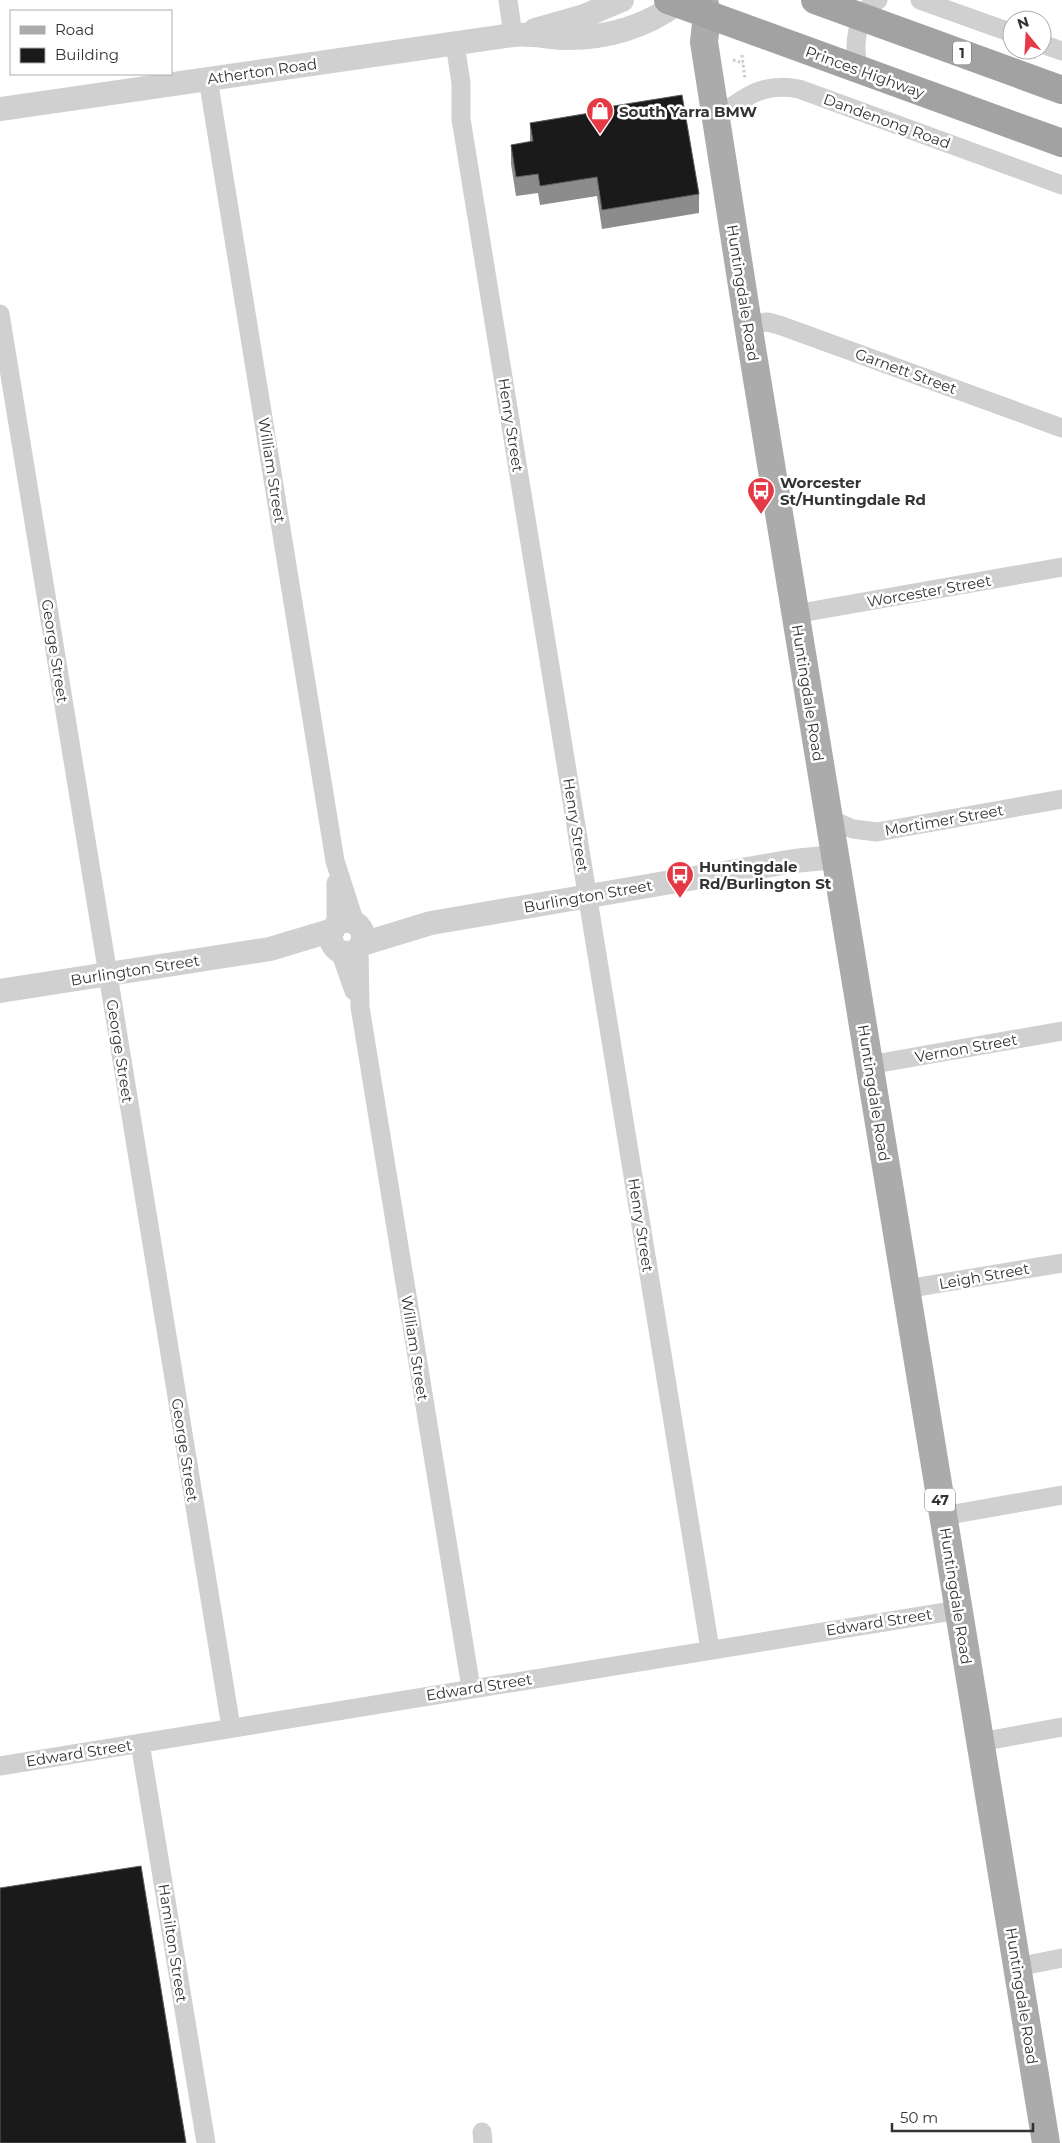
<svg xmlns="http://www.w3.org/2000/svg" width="1062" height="2143" font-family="Montserrat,sans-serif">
	<rect width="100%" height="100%" fill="#fff"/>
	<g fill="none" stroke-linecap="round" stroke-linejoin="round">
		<path stroke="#cdcdcd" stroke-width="3" stroke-dasharray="2.5 2.5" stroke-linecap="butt" d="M742,55L745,79
			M733,60L743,63"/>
		<path stroke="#d0d0d0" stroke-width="19" d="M508,0L513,35
			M920,0L1012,33
			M455,44L461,83V119L710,1649
			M1042,44L1062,51
			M859,70C853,48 855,13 878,0
			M208,79L335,861L355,923
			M716,118C745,97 762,82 799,89L1062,185
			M0,314L231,1727
			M748,324L768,322L782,326L1062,428
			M795,614L1062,567
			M829,819L853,829L877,832L1062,799
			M336,883V926
			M359,948L360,1007L471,1688
			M340,951L354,991
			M869,1065L1062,1031
			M906,1289L1062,1263
			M943,1516L1062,1495
			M980,1742L1062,1727
			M140,1743L206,2143
			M0,1766L958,1610
			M1017,1967L1062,1958
			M482,2132L483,2143"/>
		<path stroke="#d0d0d0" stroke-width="24" d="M535,30L584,16L622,0
			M0,109L513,35C532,33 549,38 568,38C606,38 647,27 677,3
			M331 937a16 16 0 1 1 32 0a16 16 0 1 1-32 0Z
			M362,944L431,923L794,861L835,857
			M0,991L270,949L333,930"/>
		<path stroke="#ababab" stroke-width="28" d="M704,0L707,14L704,42L748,324L1046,2143"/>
		<path stroke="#a2a2a2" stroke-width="28" d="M668,0L1062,143
			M815,0L1062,90"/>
	</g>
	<path fill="#8c8c8c" d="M595,109L699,194V213L602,229L597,196L540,205L538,193L516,196L511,164V145L530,142V123L595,112Z"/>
	<path fill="#1a1a1a" stroke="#5f5f5f" d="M682,95L699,194L602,210L597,177L540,186L538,174L516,177L511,145L533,141L530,123L596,112L595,109Z
		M141,1866L186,2143H0V1888Z"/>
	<defs>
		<symbol id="shop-pin" viewBox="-11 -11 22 30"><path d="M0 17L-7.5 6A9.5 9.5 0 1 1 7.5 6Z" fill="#e63946" stroke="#fff"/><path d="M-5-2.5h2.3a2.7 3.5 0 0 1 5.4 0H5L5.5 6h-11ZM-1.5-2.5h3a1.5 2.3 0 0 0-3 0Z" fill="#fff"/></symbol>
		<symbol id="bus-pin" viewBox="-11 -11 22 30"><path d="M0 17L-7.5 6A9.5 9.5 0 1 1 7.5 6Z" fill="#e63946" stroke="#fff"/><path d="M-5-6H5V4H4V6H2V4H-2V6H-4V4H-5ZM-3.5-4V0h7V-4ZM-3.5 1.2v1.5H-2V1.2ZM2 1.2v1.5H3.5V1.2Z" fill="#fff"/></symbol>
	</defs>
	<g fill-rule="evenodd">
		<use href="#shop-pin" x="584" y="95" width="32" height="43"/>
		<use href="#bus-pin" x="745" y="475" width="32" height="43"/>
		<use href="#bus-pin" x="664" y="859" width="32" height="43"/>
	</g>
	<g text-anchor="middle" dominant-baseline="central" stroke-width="5" stroke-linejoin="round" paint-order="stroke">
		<g fill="#fff" stroke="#707070" stroke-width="1">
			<rect x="953" y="41.5" width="18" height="23" rx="4"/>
			<rect x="925" y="1488.5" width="30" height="23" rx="4"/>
		</g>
		<g font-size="14" font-weight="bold" fill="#333">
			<text x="962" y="53">1</text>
			<text x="940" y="1500">47</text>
		</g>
		<g font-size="15" fill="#333" stroke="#fff">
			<text transform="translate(262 71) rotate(-8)">Atherton Road</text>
			<text transform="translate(865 72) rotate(20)">Princes Highway</text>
			<text transform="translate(887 121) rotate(20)">Dandenong Road</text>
			<text transform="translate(743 293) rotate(81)">Huntingdale Road</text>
			<text transform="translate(906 371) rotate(20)">Garnett Street</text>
			<text transform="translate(511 425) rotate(81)">Henry Street</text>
			<text transform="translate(272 470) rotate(81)">William Street</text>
			<text transform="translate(929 591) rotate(-10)">Worcester Street</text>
			<text transform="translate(55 651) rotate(81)">George Street</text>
			<text transform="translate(808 693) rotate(81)">Huntingdale Road</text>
			<text transform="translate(944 820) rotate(-10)">Mortimer Street</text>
			<text transform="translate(576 825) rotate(81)">Henry Street</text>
			<text transform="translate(588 896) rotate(-10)">Burlington Street</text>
			<text transform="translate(135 970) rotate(-9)">Burlington Street</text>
			<text transform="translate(966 1048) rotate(-10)">Vernon Street</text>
			<text transform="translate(120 1051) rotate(81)">George Street</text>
			<text transform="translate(874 1093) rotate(81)">Huntingdale Road</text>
			<text transform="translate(641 1225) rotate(81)">Henry Street</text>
			<text transform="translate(984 1276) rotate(-10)">Leigh Street</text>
			<text transform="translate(415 1348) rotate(81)">William Street</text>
			<text transform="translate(185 1450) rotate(81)">George Street</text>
			<text transform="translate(956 1596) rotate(81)">Huntingdale Road</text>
			<text transform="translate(879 1622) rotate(-9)">Edward Street</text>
			<text transform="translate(479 1687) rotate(-9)">Edward Street</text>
			<text transform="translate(79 1753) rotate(-9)">Edward Street</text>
			<text transform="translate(173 1943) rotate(81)">Hamilton Street</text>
			<text transform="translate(1022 1996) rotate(81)">Huntingdale Road</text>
		</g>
		<g font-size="15" font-weight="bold" fill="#333" stroke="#fff" text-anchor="start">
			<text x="619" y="111">South Yarra BMW</text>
			<text x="780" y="482">Worcester<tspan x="780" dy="17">St/Huntingdale Rd</tspan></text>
			<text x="699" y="866">Huntingdale<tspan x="699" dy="17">Rd/Burlington St</tspan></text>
		</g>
	</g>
	<rect x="10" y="10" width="162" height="65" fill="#ffffff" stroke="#adadad"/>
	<rect x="20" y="26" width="25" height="8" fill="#ababab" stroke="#adadad"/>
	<text x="55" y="35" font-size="15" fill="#333333">Road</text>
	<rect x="20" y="48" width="25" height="15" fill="#1a1a1a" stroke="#adadad"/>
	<text x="55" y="60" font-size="15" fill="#333333">Building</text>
	<g transform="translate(1027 35) rotate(342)"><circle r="24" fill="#ffffff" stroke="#adadad"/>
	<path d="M0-4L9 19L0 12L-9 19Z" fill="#e63946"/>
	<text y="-8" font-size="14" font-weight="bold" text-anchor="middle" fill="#333333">N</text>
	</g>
	<path d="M892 2123v8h141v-8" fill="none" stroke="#333333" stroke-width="2.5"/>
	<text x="900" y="2123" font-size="15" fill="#333333" stroke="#ffffff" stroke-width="4" paint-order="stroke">50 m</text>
</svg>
